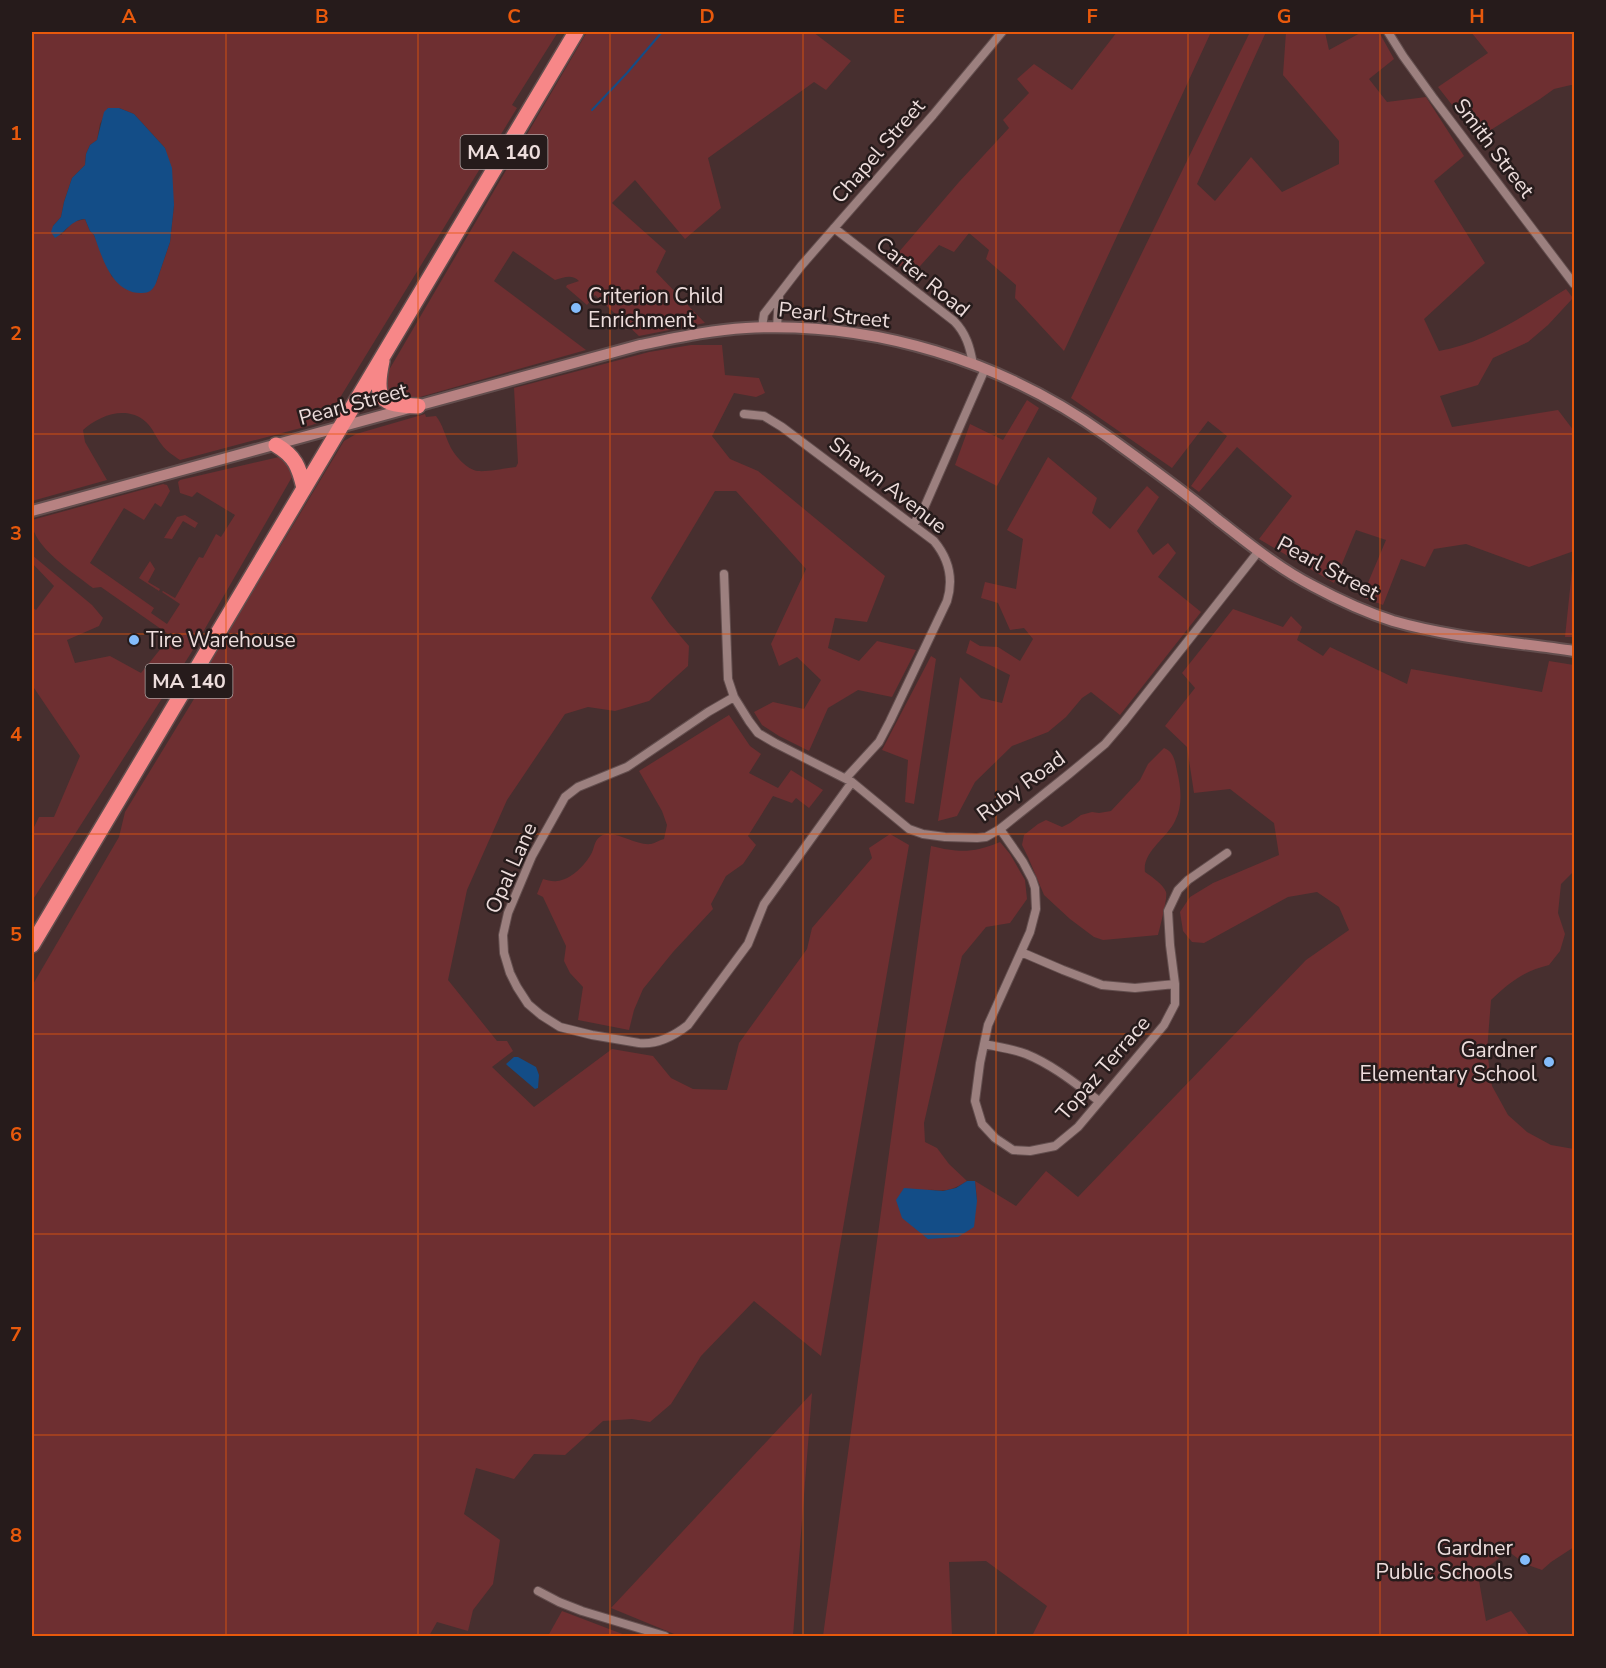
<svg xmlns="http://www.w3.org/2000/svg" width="1606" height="1668" font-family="'Nunito Sans',sans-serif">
	<rect width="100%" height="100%" fill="#472f2f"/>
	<path fill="#6e2f31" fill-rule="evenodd" d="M32,32H558L512,105L517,108L327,419L312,425L180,460C174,456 166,451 162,445C156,438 153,428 146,422C127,405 100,415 83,430L85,442L107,480L32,501ZM108,108H119L134,114L165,148L174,205L170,242L156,283L112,277L94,235L90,231L85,219L73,222L61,235L53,226L61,217L64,202L72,178L85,165L86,154L90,145L97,140L100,124Z
		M587,32H813L851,61L826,90L814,82L708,158L721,208L685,239L635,180L612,203L666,251L656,272L705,323L639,336L595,295L587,305L566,287L567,285L579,281C572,274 565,277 555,280L513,251L494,281L586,350L413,399H391L384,380L389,370Z
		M1117,32H1211L1064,351L1015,298L1016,285L986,259L989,250L969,233L954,252L939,245L912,275L892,260L959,182L1009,128L1003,120L1029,93L1017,79L1034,64L1072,90Z
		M1250,32H1266L1197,184L1215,201L1251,157L1282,192L1339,164V141L1283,75L1286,32H1325L1329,50L1362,32H1379L1394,59L1369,79L1387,102L1426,97L1464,156L1434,181L1485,263L1424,319L1439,351C1486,343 1526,314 1566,289L1573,298L1548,325L1528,342L1493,358L1478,385L1440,396L1452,427L1558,410L1574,431V637H1565L1574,551L1529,567L1466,544L1434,549L1425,567L1401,559L1383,605L1362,597L1386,540L1356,530L1334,583L1259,539L1292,496L1237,447L1199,492L1191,486L1227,436L1208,421L1172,468L1071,398Z
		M1471,32H1574V85H1571L1554,89L1540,99L1478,138L1438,87L1488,53Z
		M691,345H722L725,375L759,378L765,393L756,397L734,393L712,436L730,459L758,471L885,576L867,622L835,618L828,648L859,661L877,641L916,650L892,697L858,690L828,708L809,751L779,736L762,725L754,712L773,702L804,709L821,680L797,657L779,666L771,644L806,569L736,491H715L651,598L669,623L689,646L688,666L649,701L615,711L588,707L565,714L507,800L467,890L448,980L497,1041H507L513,1051L492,1067L534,1107L612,1049L653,1056L671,1078L693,1089L727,1090L739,1043L807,949L812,928L872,858L869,848L890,834L909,845L821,1356L754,1301L701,1356L671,1404L650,1422L632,1419L603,1421L565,1455L534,1454L514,1479L476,1468L464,1514L500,1540L493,1584L473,1610L468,1631L437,1622L429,1636H32V986L119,837L125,812L211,671L207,668L344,441L356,434L425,414L426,417L436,416C443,425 445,436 450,446C454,455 467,470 478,471C488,472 506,468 516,467L518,463L514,388L649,352Z
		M1027,400L1039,408L997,486L955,465L970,424L1003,440Z
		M279,457L284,459L293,473L292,477L191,653L32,901V831L39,817H54L80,756L32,685V607L36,610L54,586L32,563V555L92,605L103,618L99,626L67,640L75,663L110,656L141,673L171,636L101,587L93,588C74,573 30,545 32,520L163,484L167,485L170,491L161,507L155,503L144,520L124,508L90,563L154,608L151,613L167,624L180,604L162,592L163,591L175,598L199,557L203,558L216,534L221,537L235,515L197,492L192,497L180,493L178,482L180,480Z
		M1048,457L1097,498L1092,513L1110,529L1147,486L1159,497L1137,531L1153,555L1168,543L1176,553L1158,577L1201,612L1120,715L1091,692L1082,698L1066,717L1048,732L1012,746L975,782L957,816L938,821L960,677L981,698L1002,703L1010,675L966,653L970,640L980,646L998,647L1020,661L1033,639L1024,628L1010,630L998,603L981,598L985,582L1016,589L1023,539L1007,530Z
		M185,515L198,523L195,528L183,521L172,539L164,538L177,517Z
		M150,561L155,569L148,582L160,589L159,591L139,578Z
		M1233,609L1283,627L1291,616L1302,627L1297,640L1323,656L1330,647L1407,684L1411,669L1542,692L1549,661L1574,665V871L1561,884L1558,913L1565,934L1560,951L1549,965C1524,971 1510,982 1491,1000L1487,1051L1492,1086L1508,1115L1527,1132L1551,1145L1574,1149V1547L1551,1562L1542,1570L1525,1564L1508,1551L1478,1575L1486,1621L1511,1611L1530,1636H1032L1047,1606L986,1561L949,1562L952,1636H823L931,846C960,853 973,853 1000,842L1010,854L1025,880L1027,899L1010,923L986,927L962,956L924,1123L925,1142L937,1148L949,1164L967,1181C951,1191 945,1192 927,1189L977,1201L975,1181L1016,1206L1046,1171L1078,1197L1306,960L1349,930L1339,907L1317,892L1288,897L1204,943L1192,942L1183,931L1180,912L1190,897L1213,883L1279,855L1274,823L1230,789L1194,793L1187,747L1165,726L1195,688L1182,673Z
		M931,656L936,659L914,804L905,802L908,760L882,750Z
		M729,715L750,746L761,754L749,773L778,788L791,770L823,790L809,808L796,798L792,803L773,796L748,836L756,845L743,864L726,876L711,904L713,909L673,952L643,989L634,1010L629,1030L578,1020L583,987L570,973L564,961L566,946L543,897L537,894L543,879C547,880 553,882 557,881C570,880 583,867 590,856C595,849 593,841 601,836C613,828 635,846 651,844C655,843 660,840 664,839L667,825L662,811L639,771Z
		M1164,748C1174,752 1175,761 1177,771C1181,788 1183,805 1175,821C1167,838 1142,852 1145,872C1152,877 1163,884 1166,892C1168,896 1160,928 1158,935L1103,940L1094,937L1070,919L1044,895L1028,857L1022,845L1024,835L1038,824L1046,820L1062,827L1070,823L1081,815L1092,812L1099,813L1111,811L1140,780L1148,764Z
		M812,1393L793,1636H679L611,1608Z
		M562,1611L625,1635L630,1636H548Z"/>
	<path fill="#134d87" d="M108,108H119L134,114L165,148L172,168L174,205L170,242L156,283C153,290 149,293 142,293C112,294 102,257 94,235L90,231L85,219C71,220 66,232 55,238L51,232L53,226L61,217L64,202L72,178L85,165L86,154L90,145L97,140L104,112Z
		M514,1057H518L536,1067L539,1075L538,1088L535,1089L508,1066L506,1064Z
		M967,1181H975L977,1201L974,1227L958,1237L928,1239L902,1218L896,1200L904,1188L943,1191L956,1188Z"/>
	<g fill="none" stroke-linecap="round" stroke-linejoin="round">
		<path stroke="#134d87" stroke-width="2" d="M592,110L627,73L662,32"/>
		<defs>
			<path id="street" d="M1388,32L1403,56L1434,99L1574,284
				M834,228L954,321C966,333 970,347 973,364
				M762,327L764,314L801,266L933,115L1002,32
				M777,327L779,297
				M744,414L764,416L782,427L934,541C949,559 954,578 947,601L890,721L879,742L846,778
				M913,525L924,508L985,369
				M724,574L728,679L734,697L749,721L758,733L775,743L852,782L909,829L923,834L945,837L977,838L986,837L1000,829L1069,774L1105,744L1123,723L1258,552
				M734,697L708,712L627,767L578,787L565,797L532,856L508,913L503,935L504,953L510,973L517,987L528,1004L541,1015L560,1027L592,1035L639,1043C658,1045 674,1036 688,1025L748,944L764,904L852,782
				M1000,829L1023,862L1032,879L1035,888L1036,909L1030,932L988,1025L980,1063L975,1101L982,1124L995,1138L1013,1150L1030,1151L1055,1146L1078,1127L1164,1025L1175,1004V984L1170,945L1168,911L1178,890L1188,880L1227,853
				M1021,952L1063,970L1102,985L1135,988L1175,984
				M984,1044C998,1047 1013,1049 1026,1054C1053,1065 1076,1084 1099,1101
				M538,1591L559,1602L582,1611L665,1636"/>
			<path id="secondary" d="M32,511L640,345C675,338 710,330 746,328C874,321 1003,361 1107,436C1144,463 1182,490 1217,519C1248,543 1278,568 1313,586C1339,600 1365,612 1393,621C1452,638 1514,642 1574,651"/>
			<path id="highway" d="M382,361C374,399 380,405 418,406
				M276,445C295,456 299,467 304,488
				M32,945L576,32"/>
		</defs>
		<use href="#street" stroke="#634e4e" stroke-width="10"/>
		<use href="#secondary" stroke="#634e4e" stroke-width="14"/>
		<use href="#highway" stroke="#634e4e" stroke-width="18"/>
		<use href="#street" stroke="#9c807f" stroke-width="8"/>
		<use href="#secondary" stroke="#b78282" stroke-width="10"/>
		<use href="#highway" stroke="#f78788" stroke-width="15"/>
	</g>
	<path fill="none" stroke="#e8590c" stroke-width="1.5" stroke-opacity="0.55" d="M226,32V1636M418,32V1636M610,32V1636M803,32V1636M996,32V1636M1188,32V1636M1380,32V1636M32,233H1574M32,434H1574M32,634H1574M32,834H1574M32,1034H1574M32,1234H1574M32,1435H1574"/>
	<g fill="#84bcfb" stroke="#261b1b" stroke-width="2">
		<circle cx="576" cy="308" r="6"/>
		<circle cx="134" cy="640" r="6"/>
		<circle cx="1549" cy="1062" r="6"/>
		<circle cx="1525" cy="1560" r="6"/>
	</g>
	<g text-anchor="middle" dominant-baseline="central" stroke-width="5" stroke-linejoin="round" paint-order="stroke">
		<g fill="#261b1b" stroke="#b1a3a2" stroke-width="1.5">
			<rect x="460.5" y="135" width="87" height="34" rx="4.5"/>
			<rect x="145.5" y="664" width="87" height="34" rx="4.5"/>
		</g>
		<g font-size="20" font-weight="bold" fill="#eddddc">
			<text x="504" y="152">MA 140</text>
			<text x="189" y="681">MA 140</text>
		</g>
		<g font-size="21" fill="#eddddc" stroke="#261b1b">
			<text transform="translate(1494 148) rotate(53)">Smith Street</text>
			<text transform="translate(878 151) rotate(-49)">Chapel Street</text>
			<text transform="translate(923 277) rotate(39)">Carter Road</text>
			<text transform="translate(834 315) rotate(6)">Pearl Street</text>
			<text transform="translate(353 404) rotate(-15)">Pearl Street</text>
			<text transform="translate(888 485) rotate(38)">Shawn Avenue</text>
			<text transform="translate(1328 568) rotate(28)">Pearl Street</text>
			<text transform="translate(1021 786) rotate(-36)">Ruby Road</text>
			<text transform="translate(511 868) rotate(-66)">Opal Lane</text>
			<text transform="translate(1103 1068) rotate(-49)">Topaz Terrace</text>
		</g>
		<g font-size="21" fill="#eddddc" stroke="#261b1b" text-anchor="start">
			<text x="588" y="296">Criterion Child<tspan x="588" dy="24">Enrichment</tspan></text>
			<text x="146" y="640">Tire Warehouse</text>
			<text x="1537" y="1050" text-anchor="end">Gardner<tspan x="1537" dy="24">Elementary School</tspan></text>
			<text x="1513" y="1548" text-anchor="end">Gardner<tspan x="1513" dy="24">Public Schools</tspan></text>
		</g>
	</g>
	<rect width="1606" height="1668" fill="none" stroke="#261b1b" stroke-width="66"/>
	<rect x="33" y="33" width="1540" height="1602" fill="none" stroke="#e8590c" stroke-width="2"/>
	<g font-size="20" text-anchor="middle" font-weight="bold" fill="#e8590c">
		<text x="129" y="23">A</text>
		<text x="322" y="23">B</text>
		<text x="514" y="23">C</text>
		<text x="707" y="23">D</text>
		<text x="899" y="23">E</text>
		<text x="1092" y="23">F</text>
		<text x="1284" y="23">G</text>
		<text x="1477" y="23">H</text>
		<text x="16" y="140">1</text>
		<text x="16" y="340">2</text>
		<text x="16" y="540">3</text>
		<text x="16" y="741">4</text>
		<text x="16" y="941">5</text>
		<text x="16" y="1141">6</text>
		<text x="16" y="1341">7</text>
		<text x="16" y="1542">8</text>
	</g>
</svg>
